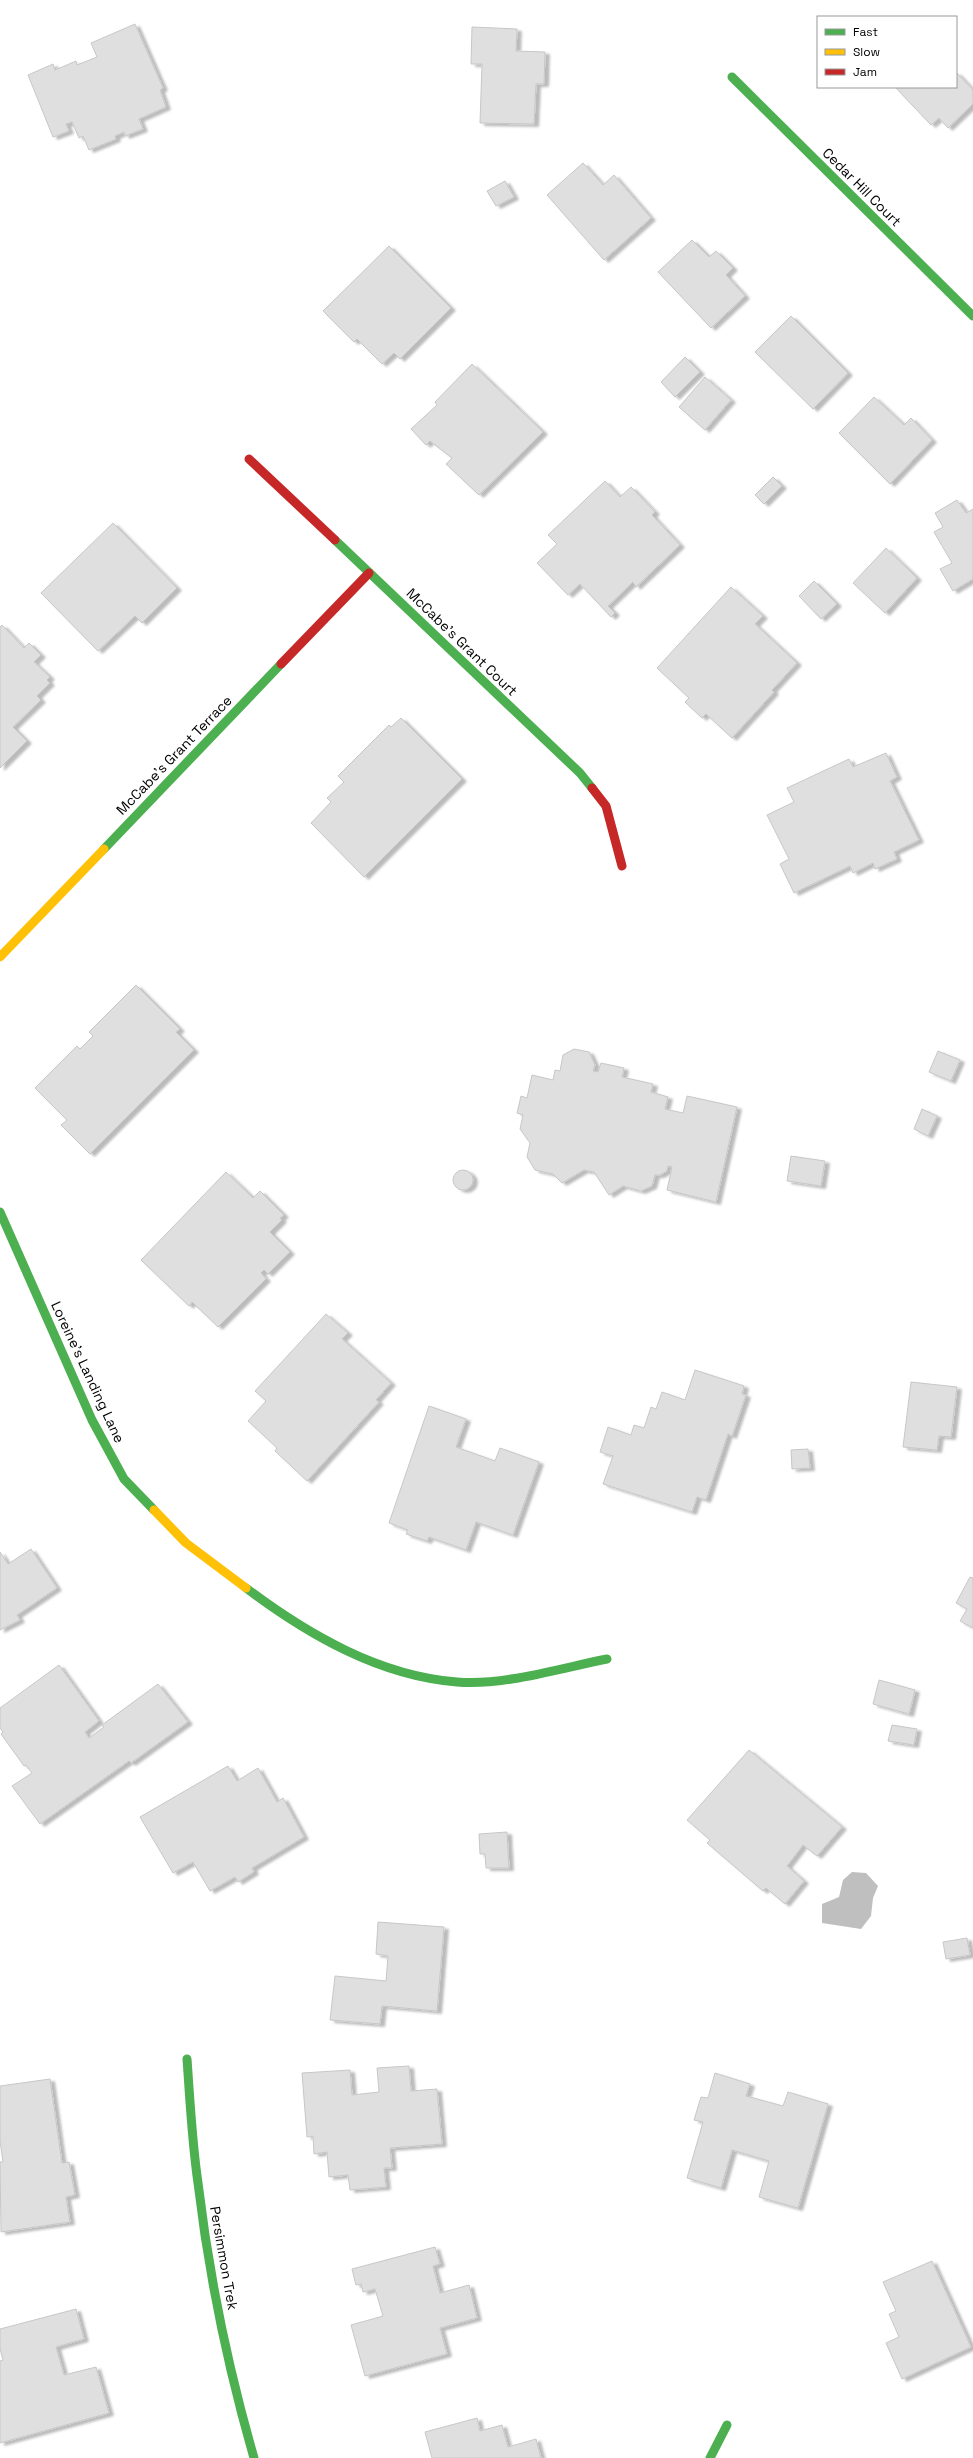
<svg xmlns="http://www.w3.org/2000/svg" width="973" height="2458" font-family="'Space Grotesk',sans-serif">
	<defs>
		<filter id="shadow"><feDropShadow dx="4.5" dy="2.5" stdDeviation="1" flood-color="#0004"/></filter>
	</defs>
	<rect width="100%" height="100%" fill="#fff"/>
	<path fill="#bfbfbf" d="M852,1872L866,1873L878,1886L873,1898L871,1916L861,1929L822,1923V1904L839,1897L843,1880Z"/>
	<path fill="#dfdfdf" stroke="#c7c7c7" filter="url(#shadow)" d="M135,24L163,88L160,90L166,107L139,119L143,129L125,136L124,132L115,136L116,139L89,150L83,136L79,138L72,122L66,124L69,131L53,137L28,75L53,64L55,70L76,61L77,65L97,57L91,43Z
		M472,27L517,29L516,51L545,52L544,84H536L534,124L480,123L482,64H471Z
		M956,72L973,90V104L948,128L939,118L931,125L895,87H956Z
		M583,163L603,185L614,175L651,218L604,260L547,195Z
		M505,181L514,197L496,206L487,191Z
		M692,240L709,257L716,251L733,268L726,275L745,296L711,328L658,272Z
		M389,246L451,308L400,359L394,353L382,364L357,339L354,342L323,311Z
		M791,316L848,373L813,409L755,352Z
		M685,357L700,372L675,397L661,382Z
		M472,364L543,432L479,495L446,464L452,458L430,441L426,445L411,429L437,405L435,402Z
		M705,377L731,400L705,430L679,407Z
		M874,397L904,425L911,418L932,440L890,484L839,433Z
		M773,477L782,486L764,504L755,495Z
		M605,481L620,497L631,487L655,512L652,515L680,545L636,587L633,582L608,606L615,613L611,617L580,584L568,595L537,563L557,544L548,535Z
		M957,500L966,513L973,509V579L953,591L940,569L952,563L934,532L943,527L935,513Z
		M113,523L177,588L142,623L135,616L98,651L41,593Z
		M886,548L917,578L885,613L853,583Z
		M814,581L837,604L821,619L799,596Z
		M731,587L763,616L755,624L797,663L772,690L774,692L732,738L706,714L702,718L685,702L689,698L657,668Z
		M2,625L24,648L29,643L41,655L34,662L50,677L47,680L50,683L37,696L41,700L13,727L27,741L0,768V627Z
		M401,718L462,779L364,877L311,823L331,802L327,798L344,782L338,776L389,725L391,727Z
		M886,753L897,777L890,781L919,840L894,852L897,859L875,869L873,863L853,873L850,866L794,893L780,864L789,859L767,815L794,802L787,788L849,759L853,767Z
		M136,985L180,1029L176,1032L194,1050L90,1154L61,1125L67,1120L35,1088L77,1046L80,1049L93,1036L89,1032Z
		M574,1049L589,1052L595,1065L593,1071L598,1072L601,1063L624,1068L622,1077L653,1084L651,1092L668,1097L665,1109L683,1113L687,1096L737,1107L716,1202L667,1190L672,1167L668,1166L667,1171L660,1175H655L652,1186L641,1191L623,1186L609,1195L594,1172L584,1170L562,1183L553,1174L535,1170L527,1157L530,1143L520,1129L523,1115L517,1113L521,1096L527,1098L532,1075L553,1080L555,1070L560,1071L563,1055Z
		M938,1051L960,1060L951,1081L929,1072Z
		M922,1109L937,1116L928,1136L914,1129Z
		M791,1156L825,1161L821,1186L787,1181Z
		M453 1180a10 10 0 1 1 20 0a10 10 0 1 1-20 0Z
		M226,1172L253,1198L260,1191L284,1215L280,1218L282,1220L270,1232L290,1252L268,1274L264,1270L261,1273L266,1279L218,1327L192,1302L189,1306L141,1260Z
		M326,1314L348,1333L342,1339L391,1383L376,1400L379,1402L307,1481L275,1451L277,1448L248,1421L266,1401L255,1391Z
		M695,1370L744,1386L742,1394L746,1395L732,1436L728,1434L706,1500L697,1497L692,1512L603,1484L613,1456L600,1452L608,1427L631,1435L634,1425L644,1428L651,1407L656,1409L662,1392L685,1400Z
		M911,1382L957,1387L951,1437L939,1436L937,1450L903,1447Z
		M429,1406L466,1419L456,1447L495,1461L500,1448L539,1462L513,1535L476,1522L466,1550L429,1537L427,1541L406,1534L408,1530L389,1523Z
		M808,1449L810,1468L792,1469L791,1450Z
		M31,1549L57,1588L17,1615L20,1620L0,1630V1552L8,1564Z
		M970,1577L973,1578V1628L960,1621L967,1609L956,1603Z
		M59,1665L99,1721L85,1732L89,1738L104,1727L102,1725L158,1684L188,1722L131,1763L129,1761L40,1824L12,1786L32,1773L26,1765L24,1766L1,1734L3,1732L0,1728V1708Z
		M879,1680L915,1690L909,1714L873,1704Z
		M892,1725L917,1729L914,1745L888,1741Z
		M749,1750L842,1827L817,1856L803,1845L787,1866L804,1881L785,1904L766,1888L763,1891L707,1843L710,1840L687,1820Z
		M228,1766L237,1781L258,1768L277,1802L283,1798L304,1837L252,1868L254,1872L238,1882L235,1877L210,1891L193,1862L173,1873L140,1817Z
		M507,1832L509,1868H486L485,1854H480L479,1834Z
		M378,1922L444,1927L437,2011L382,2006L380,2024L330,2020L335,1976L386,1981L388,1956L376,1954Z
		M967,1938L970,1955L946,1959L943,1942Z
		M409,2066L411,2091L437,2089L442,2144L390,2148L392,2168H384L386,2187L350,2190L348,2175L329,2177L327,2152L314,2154L313,2136L307,2137L302,2073L350,2070L352,2095L379,2092L377,2068Z
		M715,2073L750,2084L746,2096L783,2106L788,2092L828,2104L798,2208L759,2197L769,2161L732,2150L721,2188L687,2178L703,2122L694,2120L701,2097L708,2098Z
		M50,2079L62,2163L69,2162L75,2195L66,2197L70,2222L1,2232L0,2162H3L0,2141V2086Z
		M435,2247L440,2264L433,2266L440,2293L469,2285L477,2318L440,2328L447,2354L365,2376L351,2325L383,2316L375,2289L363,2292L361,2284L356,2285L352,2269Z
		M932,2261L971,2347L902,2379L886,2343L899,2337L889,2314L896,2311L883,2282Z
		M76,2309L84,2339L56,2347L64,2375L96,2367L109,2413L0,2443V2361L3,2360L0,2349V2329Z
		M477,2418L480,2431L502,2425L508,2447L536,2439L541,2458H432L425,2432Z"/>
	<g fill="none" stroke-linecap="round" stroke-linejoin="round">
		<path stroke="#4caf50" stroke-width="9" d="M732,77L973,316
			M335,540L580,773L592,788
			M104,849L281,664
			M0,1212L92,1420L124,1479L154,1510
			M246,1588C307,1634 379,1676 457,1682C504,1686 561,1668 607,1659
			M187,2059C190,2100 192,2142 198,2183C209,2276 228,2368 254,2458
			M710,2458L727,2425"/>
		<path stroke="#ffc107" stroke-width="9" d="M0,957L104,849
			M154,1510L186,1543L246,1588"/>
		<path stroke="#c62828" stroke-width="9" d="M249,459L335,540
			M281,664L369,573
			M592,788L606,806L622,866"/>
	</g>
	<g text-anchor="middle" dominant-baseline="central" stroke-width="4" stroke-linejoin="round" paint-order="stroke">
		<g font-size="14" fill="#000" stroke="#fff">
			<text transform="translate(862 187) rotate(45)">Cedar Hill Court</text>
			<text transform="translate(462 642) rotate(44)">McCabe's Grant Court</text>
			<text transform="translate(174 755) rotate(-46)">McCabe's Grant Terrace</text>
			<text transform="translate(88 1372) rotate(65)">Loreine's Landing Lane</text>
			<text transform="translate(224 2258) rotate(80)">Persimmon Trek</text>
		</g>
	</g>
	<rect x="817" y="16" width="140" height="72" fill="#ffffff" stroke="#999999"/>
	<rect x="825" y="29" width="20" height="6" fill="#4caf50" stroke="#999999"/>
	<text x="853" y="36" font-size="12" fill="#000000">Fast</text>
	<rect x="825" y="49" width="20" height="6" fill="#ffc107" stroke="#999999"/>
	<text x="853" y="56" font-size="12" fill="#000000">Slow</text>
	<rect x="825" y="69" width="20" height="6" fill="#c62828" stroke="#999999"/>
	<text x="853" y="76" font-size="12" fill="#000000">Jam</text>
</svg>
